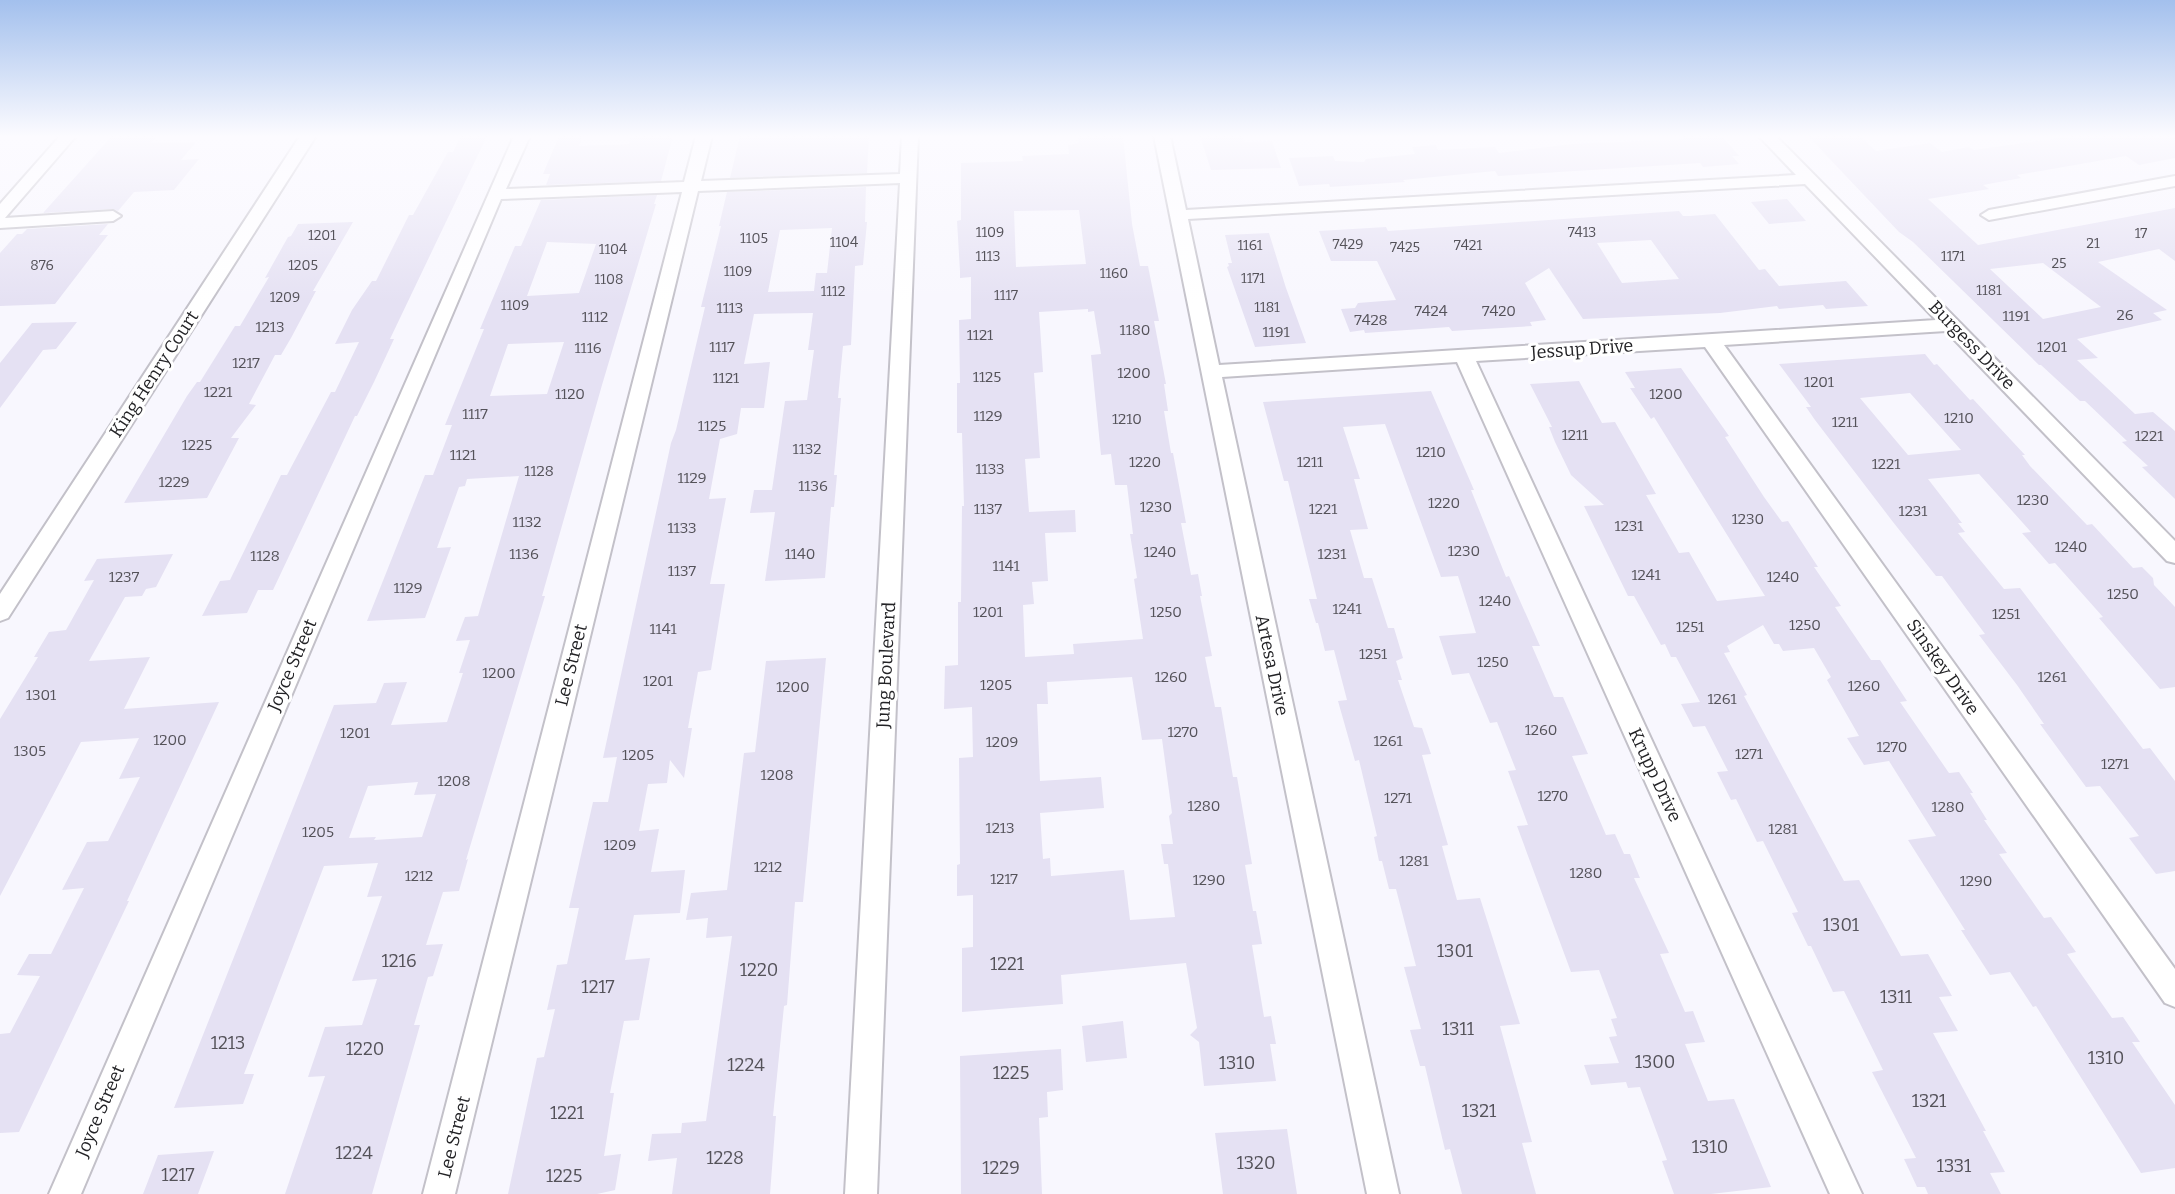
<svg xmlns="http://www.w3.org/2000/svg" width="2175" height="1194" font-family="Bitter,serif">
	<rect width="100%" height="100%" fill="#f8f7fe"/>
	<path fill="#e5e1f3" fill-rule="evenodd" d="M112,136H157L151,143L196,142L181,160L199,159L174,190L134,192L118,211L113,209L43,213Z
		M461,136H487L390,339H394L374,382L357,416H355L273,590H258L247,613L202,616L220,581L230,580L281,475H287L331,392H335L359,342L335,344L352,310L372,281H376L409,215H413L448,152H453Z
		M559,136H583L579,146L629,144L631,136H673L661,181L546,185L550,174H543Z
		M740,136H869L867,173L730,178Z
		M1078,136H1123L1132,224L1140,266H1148L1159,321H1154L1166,384H1164L1168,411H1164L1171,453H1173L1186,523H1181L1191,575L1198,574L1202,596H1200L1212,656L1205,657L1215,707H1221L1233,777H1237L1252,864L1245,865L1253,911H1256L1262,944L1252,945L1264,1017L1271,1016L1276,1044H1270L1276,1081L1204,1086L1199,1042L1190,1035L1197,1028L1186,963L1061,975L1063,1004L962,1012V948L973,947V895L957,896V865L960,864L959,758L973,757L972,707L944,709L945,666L958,665V602H961L962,506H964L962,433H957V383H960L959,320L971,319V277L960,278V271L957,221L961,220V163L1023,161L1022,156L1069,154L1068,145L1079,143ZM1079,210L1086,264L1016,267L1014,211ZM1088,309V312L1094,311L1101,354L1091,355L1101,455L1111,454L1115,485H1127L1133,534H1130L1137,578L1134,579L1143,639L1073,644L1074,654L1025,657L1023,605L1034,604L1032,582L1048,581L1045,533L1076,532L1075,510L1029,512L1025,459L1040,458L1034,373L1043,372L1039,312ZM1132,677L1142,740L1162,739L1172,813L1169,816L1173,844H1161L1164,864H1168L1175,917L1130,920L1124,870L1051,876L1050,858L1043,859L1040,813L1104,808L1101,777L1040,781L1037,704H1048L1047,682Z
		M1200,136H1242L1244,142L1272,141L1281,168L1211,170Z
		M1682,136H1722L1739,156H1732L1739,164L1703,167L1700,163L1498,176L1495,171L1403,180L1405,182L1330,187L1329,184L1299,186L1289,158L1333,156L1335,161L1364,162L1366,159L1415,154L1412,147L1436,145L1438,150L1495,147L1499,153L1571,144L1684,139Z
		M1808,136H1860L1876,151L1930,143L1942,152L1969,147L1974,150L2073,136H2175V158L2139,165L2126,156L2017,175L2021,178L1983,185L1989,189L1928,199L1978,245L2175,208V261L2159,249L2098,262L2167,310L2153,313L2162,320L2077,339L2098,358L2077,360L2135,414L2153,412L2175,431V499L2142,467L2148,466L2122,442L2127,441L2085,401H2080L2041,365H2039L1913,242L1899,232ZM2043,263L2101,307L2043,319L1990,269Z
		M866,187L865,222H867L863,265L855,266L851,345L843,346L838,398H841L834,475H837L834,507H831L825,578L765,581L775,512L750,513L754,490H772L785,401L807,400L814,350H808L813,313L754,314L744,364L770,362L764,408H741L737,434L720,439L709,499L726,498L710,584H725L711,670L698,672L688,728H692L684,778L670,760L667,783L648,784L639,831L659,829L651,872L685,870L680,913L634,915L625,960L650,958L639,1020L624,1021L610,1093H614L604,1156L621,1154L615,1190L597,1194H508L537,1058L544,1057L555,1009L547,1010L557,965L567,964L579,908H569L593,802H608L617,757L603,758L671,443L676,430L705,307H701L721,226H719L727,192ZM832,228L827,273H816L814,291L768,292L780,230Z
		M657,195L654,204H656L602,385L542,596H545L466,860L468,859L459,891L443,892L426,945L443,944L433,976L428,977L414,1025H420L372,1194H285L325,1076L308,1077L325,1027L362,1025L377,979L352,981L382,896L367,897L378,863L324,866L244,1074H254L243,1104L174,1108L334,705L376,703L384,683L407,682L391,725L447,722L463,673H459L470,640L456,641L465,617L478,616L519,476L467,479L465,486L459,487L437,548L451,547L425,618L367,621L425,475H433L452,425H445L484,329H480L515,246H521L541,200ZM547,242L596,244L579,293L527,296ZM564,342L547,394L490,396L508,344ZM418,782L414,795L436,794L422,837L374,840L376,837L349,838L368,786Z
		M1787,199L1806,221L1769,224L1751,202Z
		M1679,211L1683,216H1690L1715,214L1759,270L1765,269L1779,286L1846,281L1868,306L1826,309L1823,305L1779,309L1777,306L1720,313L1583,319L1549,268L1525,283L1546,320L1530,322L1532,326L1452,331L1449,327L1365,333L1364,330L1350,332L1341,309L1355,308L1358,303L1396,300L1377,261H1331L1319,231L1386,227L1388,231ZM1651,240L1679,279L1622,283L1597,243Z
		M353,222L313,291H316L291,338L281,355H275L249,404L256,405L231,438H239L207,498L124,503L187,396L197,382H200L235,326H240L269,277L265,278L288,237L291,236L298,224Z
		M108,224L99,235H108L55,304L0,306V253L17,234H22L27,229Z
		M1269,233L1286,288L1306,343L1255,347L1227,267L1229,266L1228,263H1232L1225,235Z
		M77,322L56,349L43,350L0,408V363L32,323Z
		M1925,354L1934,365L1937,364L1970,400L1973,399L2025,455H2022L2030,466L2087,525L2092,524L2133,568L2142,567L2153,578L2154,585L2175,607V687L2160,689L2099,618L2103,617L2055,563L2049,564L2022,533L2031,532L1979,474L1928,479L1962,523H1958L1965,532L1958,533L2004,589L2020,588L2143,749L2150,748L2175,781V871L2156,874L2129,838L2139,836L2100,786L2086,787L2040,724H2044L2017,685L1979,635L1985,634L1942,576H1936L1893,522L1815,420L1806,407H1811L1779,364ZM1910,393L1961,450L1908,455L1860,398Z
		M1681,368L1729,436L1725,437L1764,497L1782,522L1788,521L1818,567H1814L1841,606L1835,607L1871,660H1880L1907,701L1900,702L1949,773L1959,772L1973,793H1970L1987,820H1984L2007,853L1999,854L2044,918L2051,917L2076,952L2067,954L2112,1018L2123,1017L2140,1042H2132L2175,1105V1168L2141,1173L2036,1006L2033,1007L2010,972L1990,975L1961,930H1965L1908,840L1936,836L1889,761L1864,765L1847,738L1859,736L1827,680L1831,677L1814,648L1783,651L1779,644H1774L1763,625L1727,646L1730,652L1724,653L1747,695L1744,696L1844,881L1859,880L1901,956L1928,954L1952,996L1939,997L1958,1031L1933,1033L1986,1131H1983L2005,1172L1990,1173L2001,1194H1928L1925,1187H1917L1904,1159L1916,1158L1872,1072L1883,1070L1844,991L1833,992L1811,946H1808L1792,913L1798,912L1763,841L1757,842L1736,799L1731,800L1717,772L1728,771L1705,726L1693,727L1681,704L1700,702L1676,657H1671L1665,644L1661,645L1634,596H1628L1584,506L1604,505L1571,475L1555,442L1549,427H1552L1530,384L1579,381L1602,423L1615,422L1656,494L1646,495L1679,553L1689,552L1717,601L1765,596L1654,417L1651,419L1630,388H1635L1625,372Z
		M1431,391L1474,490H1471L1506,577L1509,576L1540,646H1532L1554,697H1563L1588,754L1572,756L1606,835L1615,834L1624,854H1630L1640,878H1634L1669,953L1660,954L1685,1012L1693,1011L1705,1042L1685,1044L1708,1101L1734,1099L1771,1187L1711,1194H1674L1662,1161L1667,1160L1640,1087L1628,1088L1626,1082L1591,1085L1584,1065L1619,1063L1609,1037L1617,1036L1611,1019L1617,1018L1599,970L1571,972L1517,826L1528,825L1508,771L1516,770L1497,722L1490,723L1469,673L1452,675L1439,636L1476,633L1458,576L1441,577L1385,424L1343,427L1360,479H1354L1368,529L1350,530L1364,578H1372L1388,628H1394L1403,658L1396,661L1402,680H1398L1414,727L1422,728L1431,754L1422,755L1448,845L1442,846L1457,900L1480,898L1520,1024L1500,1026L1532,1142L1522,1143L1536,1194H1462L1450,1149L1445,1150L1425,1066H1420L1410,1030L1421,1029L1404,967L1416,966L1396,889H1389L1382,861H1379L1374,837L1377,836L1359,760L1355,761L1338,701L1347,700L1334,650L1325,651L1318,623H1316L1309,599H1317L1288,481H1284L1263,402Z
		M173,554L156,587L146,589L142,596L125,597L89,661L150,657L124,709L219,702L127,901H129L19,1132L0,1133V1034L10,1033L40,976L17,975L29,954H51L84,888L62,890L87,842L108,841L140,777L119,779L139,738L81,742L0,896V719L38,657H34L49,632L66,630L94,580L84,581L97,559Z
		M826,658L803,902H795L787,1005L784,1006L773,1116H776L770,1194H672L677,1158L648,1161L652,1134L681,1133L682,1123L706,1121L732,936L706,938L708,918L686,920L691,893L727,890L744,753L755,752L766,661Z
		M1123,1021L1127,1058L1086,1062L1082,1026Z
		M1061,1049L1063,1090L1047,1092L1048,1117L1039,1118L1042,1194H961L960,1056Z
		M1287,1129L1297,1194H1223L1215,1133Z
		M214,1151L198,1194H143L158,1155Z"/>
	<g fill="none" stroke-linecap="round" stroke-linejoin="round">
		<defs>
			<path id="minor" d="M60,136H76L5,218L113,211L121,216L113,221L0,228V204Z
				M300,136H316L8,618L0,621V594Z
				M514,136H530L506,189L684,182L696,136H712L701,181L900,174L902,136H918L877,1194H845L900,183L698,191L455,1194H423L682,192L501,199L81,1194H49Z
				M1154,136H1170L1186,210L1796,175L1759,136H1776L2175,541V563L2167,561L1946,331L1724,345L2175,969V1007L2165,1003L1705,347L1476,361L1862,1194H1830L1457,362L1222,377L1399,1194H1367ZM1805,184L1936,320L1219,365L1188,219Z
				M2175,176V186L1989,220L1981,215L1989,210Z"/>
		</defs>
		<use href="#minor" stroke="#c3c1c9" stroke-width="4"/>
		<use href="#minor" fill="#fff" fill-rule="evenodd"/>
	</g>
	<linearGradient id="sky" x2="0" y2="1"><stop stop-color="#a3c0ed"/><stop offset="0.45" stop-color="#fcfbff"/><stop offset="1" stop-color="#fcfbff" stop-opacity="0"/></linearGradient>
	<rect width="2175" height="303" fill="url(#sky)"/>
	<g text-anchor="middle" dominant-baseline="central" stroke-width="6" stroke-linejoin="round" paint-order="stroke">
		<g font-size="14" fill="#545259">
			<text x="990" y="232">1109</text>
			<text x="1582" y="232">7413</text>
			<text x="2141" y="233">17</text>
			<text x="322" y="235">1201</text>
			<text x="754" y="238">1105</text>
			<text x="844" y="242">1104</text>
			<text x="2093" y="243">21</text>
			<text x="1348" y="244">7429</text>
			<text x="1250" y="245">1161</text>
			<text x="1468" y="245">7421</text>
			<text x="1405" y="247">7425</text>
			<text x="613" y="249">1104</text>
			<text x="988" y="256">1113</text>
			<text x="1953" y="256">1171</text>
			<text x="2059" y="263">25</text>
			<text x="42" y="265">876</text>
			<text x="303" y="265">1205</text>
			<text x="738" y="271">1109</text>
			<text x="1114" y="273">1160</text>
			<text x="1253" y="278">1171</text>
			<text x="609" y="279">1108</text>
			<text x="1989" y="290">1181</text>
			<text x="833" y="291">1112</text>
			<text x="1006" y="295">1117</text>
			<text x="285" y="297">1209</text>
			<text x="515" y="305">1109</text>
			<text x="1267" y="307">1181</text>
		</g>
		<g font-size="15" fill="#545259">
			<text x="730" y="308">1113</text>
			<text x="1431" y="311">7424</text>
			<text x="1499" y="311">7420</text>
			<text x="2125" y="315">26</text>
			<text x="2016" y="316">1191</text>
			<text x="595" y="317">1112</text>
			<text x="1371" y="320">7428</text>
			<text x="270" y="327">1213</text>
			<text x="1135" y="330">1180</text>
			<text x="1276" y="332">1191</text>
			<text x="980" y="335">1121</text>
			<text x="722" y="347">1117</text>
			<text x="2052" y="347">1201</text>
			<text x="588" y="348">1116</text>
			<text x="246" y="363">1217</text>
			<text x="1134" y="373">1200</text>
			<text x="987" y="377">1125</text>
			<text x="726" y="378">1121</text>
			<text x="1819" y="382">1201</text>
			<text x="218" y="392">1221</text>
			<text x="570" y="394">1120</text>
			<text x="1666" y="394">1200</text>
			<text x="475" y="414">1117</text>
			<text x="988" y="416">1129</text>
			<text x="1959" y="418">1210</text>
			<text x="1127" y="419">1210</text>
			<text x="1845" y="422">1211</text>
			<text x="712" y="426">1125</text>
			<text x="1575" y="435">1211</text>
			<text x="2149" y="436">1221</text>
			<text x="197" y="445">1225</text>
			<text x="807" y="449">1132</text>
			<text x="1431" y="452">1210</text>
			<text x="463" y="455">1121</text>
			<text x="1145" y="462">1220</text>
			<text x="1310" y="462">1211</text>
			<text x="1886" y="464">1221</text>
			<text x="990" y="469">1133</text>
			<text x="539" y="471">1128</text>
			<text x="692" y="478">1129</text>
			<text x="174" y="482">1229</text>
			<text x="813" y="486">1136</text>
			<text x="2033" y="500">1230</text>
			<text x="1444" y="503">1220</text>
			<text x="1156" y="507">1230</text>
			<text x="988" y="509">1137</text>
			<text x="1323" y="509">1221</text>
			<text x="1913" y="511">1231</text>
			<text x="1748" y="519">1230</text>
			<text x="527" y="522">1132</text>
			<text x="1629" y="526">1231</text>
			<text x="682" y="528">1133</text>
			<text x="2071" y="547">1240</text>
			<text x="1464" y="551">1230</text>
			<text x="1160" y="552">1240</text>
			<text x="524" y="554">1136</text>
			<text x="800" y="554">1140</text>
			<text x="1332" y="554">1231</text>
			<text x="265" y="556">1128</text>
			<text x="1006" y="566">1141</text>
			<text x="682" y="571">1137</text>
			<text x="1646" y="575">1241</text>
			<text x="124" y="577">1237</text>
			<text x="1783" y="577">1240</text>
			<text x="408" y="588">1129</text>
			<text x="2123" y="594">1250</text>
			<text x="1495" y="601">1240</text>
			<text x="1347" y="609">1241</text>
			<text x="988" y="612">1201</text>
			<text x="1166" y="612">1250</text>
			<text x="2006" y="614">1251</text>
			<text x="1805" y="625">1250</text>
			<text x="1690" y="627">1251</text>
			<text x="663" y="629">1141</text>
			<text x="1373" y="654">1251</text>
			<text x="1493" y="662">1250</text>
			<text x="499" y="673">1200</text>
			<text x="1171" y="677">1260</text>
			<text x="2052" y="677">1261</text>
			<text x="658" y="681">1201</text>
			<text x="996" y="685">1205</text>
			<text x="1864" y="686">1260</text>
			<text x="793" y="687">1200</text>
			<text x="41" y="695">1301</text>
			<text x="1722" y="699">1261</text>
			<text x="1541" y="730">1260</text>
			<text x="1183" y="732">1270</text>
			<text x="355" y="733">1201</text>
			<text x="170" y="740">1200</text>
			<text x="1388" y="741">1261</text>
			<text x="1002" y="742">1209</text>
			<text x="1892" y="747">1270</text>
			<text x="30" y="751">1305</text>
			<text x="1749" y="754">1271</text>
			<text x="638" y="755">1205</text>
			<text x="2115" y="764">1271</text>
			<text x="777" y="775">1208</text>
			<text x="454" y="781">1208</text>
			<text x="1553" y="796">1270</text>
			<text x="1398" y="798">1271</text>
			<text x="1204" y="806">1280</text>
			<text x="1948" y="807">1280</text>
			<text x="1000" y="828">1213</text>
			<text x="1783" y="829">1281</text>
			<text x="318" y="832">1205</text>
			<text x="620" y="845">1209</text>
			<text x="1414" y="861">1281</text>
			<text x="768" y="867">1212</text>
			<text x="1586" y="873">1280</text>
			<text x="419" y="876">1212</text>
			<text x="1004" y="879">1217</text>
			<text x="1209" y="880">1290</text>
			<text x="1976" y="881">1290</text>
		</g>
		<g font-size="18" fill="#232326" stroke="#fff">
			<text transform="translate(1972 345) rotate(46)">Burgess Drive</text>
			<text transform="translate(1582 349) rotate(-4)">Jessup Drive</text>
			<text transform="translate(154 374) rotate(-57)">King Henry Court</text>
			<text transform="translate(292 665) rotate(-67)">Joyce Street</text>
			<text transform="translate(571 665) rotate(-76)">Lee Street</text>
			<text transform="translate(886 665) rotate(-87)">Jung Boulevard</text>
			<text transform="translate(1272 665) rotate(78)">Artesa Drive</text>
			<text transform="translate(1943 667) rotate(55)">Sinskey Drive</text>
			<text transform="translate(1655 775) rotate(65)">Krupp Drive</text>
			<text transform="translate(100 1111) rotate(-67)">Joyce Street</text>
			<text transform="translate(454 1137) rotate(-76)">Lee Street</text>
		</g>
		<g font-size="18" fill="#545259">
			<text x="1841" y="925">1301</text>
			<text x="1455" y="951">1301</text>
			<text x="399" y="961">1216</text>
			<text x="1007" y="964">1221</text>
			<text x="759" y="970">1220</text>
			<text x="598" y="987">1217</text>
			<text x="1896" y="997">1311</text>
			<text x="1458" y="1029">1311</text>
			<text x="228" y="1043">1213</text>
			<text x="365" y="1049">1220</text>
			<text x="2106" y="1058">1310</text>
			<text x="1655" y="1062">1300</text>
			<text x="1237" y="1063">1310</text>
			<text x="746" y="1065">1224</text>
			<text x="1011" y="1073">1225</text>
			<text x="1929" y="1101">1321</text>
			<text x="1479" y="1111">1321</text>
			<text x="567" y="1113">1221</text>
			<text x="1710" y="1147">1310</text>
			<text x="354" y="1153">1224</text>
			<text x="725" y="1158">1228</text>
			<text x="1256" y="1163">1320</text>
			<text x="1954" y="1166">1331</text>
			<text x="1001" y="1168">1229</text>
			<text x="178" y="1175">1217</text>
			<text x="564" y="1176">1225</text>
		</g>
	</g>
</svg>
